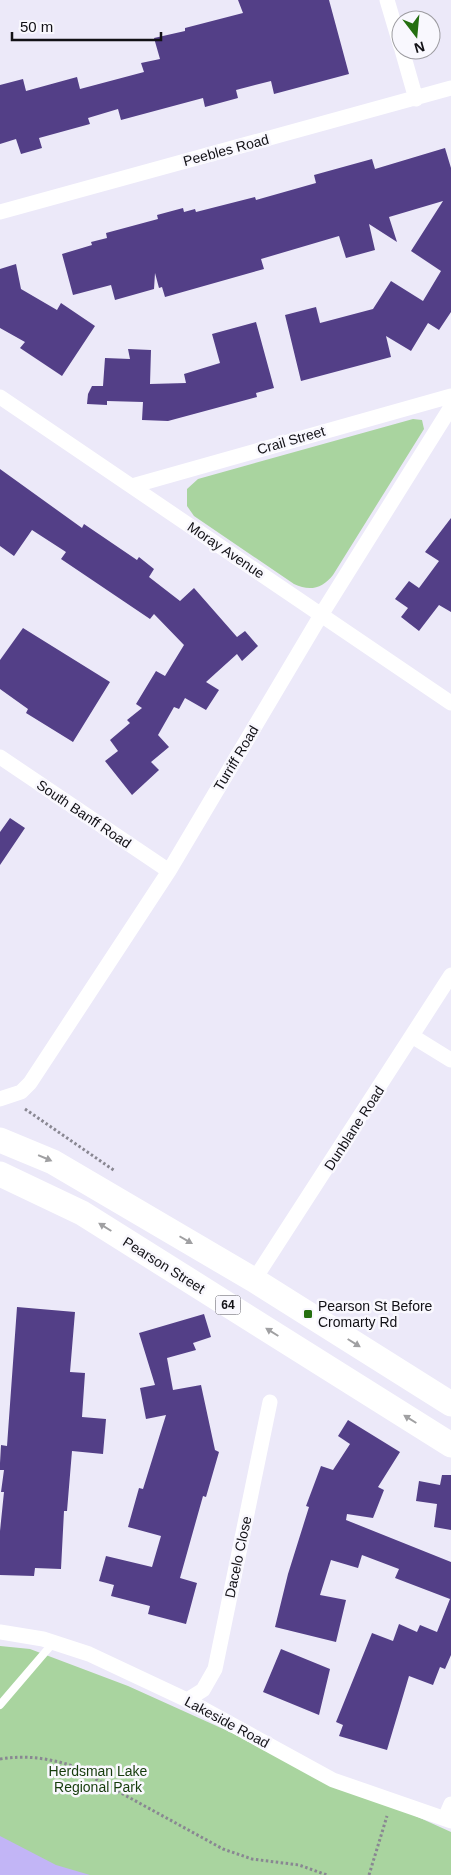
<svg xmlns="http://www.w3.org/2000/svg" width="451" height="1875" font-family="Helvetica,sans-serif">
	<rect width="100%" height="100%" fill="#ece9f9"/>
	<path fill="#a9d49f" d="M413,419L422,420L424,429L333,575C323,588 310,592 294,584L194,516L187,506V489L198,479Z
		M0,1646L30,1649L128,1686L451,1832V1875H0Z"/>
	<path fill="#c2b5f6" d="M0,1836L56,1865L90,1875H0Z"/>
	<path fill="#533f87" d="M238,0H329L349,74L274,94L271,81L236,90L238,98L205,107L203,98L121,120L118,109L88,118L90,124L39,138L42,148L21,154L16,139L0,144V85L23,79L26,91L77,77L80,89L144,72L141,63L160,59L154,38L185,31V28L243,13Z
		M445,148L451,168V312L439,330L428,323L411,351L386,336L391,357L301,381L285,315L316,307L320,323L373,309L391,281L423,301L441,271L411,251L443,201L389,217L397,242L369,224L375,250L346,258L339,236L261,259L264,269L165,297L162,287L159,288L155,273L154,289L115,300L111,285L73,295L62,254L92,245L91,242L107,238L106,233L158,219L157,215L183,208L184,212L195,209L196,212L255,197L256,200L316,183L314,175L372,159L375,169Z
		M16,264L21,289L57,310L61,303L95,326L62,376L20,348L25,342L0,328V269Z
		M256,322L274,388L256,393L257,397L168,421L142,420L143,402L107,401V405L87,404L88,394L92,386H103L105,358L130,359L128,349L151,350L150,384L186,383L184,374L220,363L212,334Z
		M0,469L82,528L84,524L137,560L139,557L154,569L149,577L180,601L194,588L237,637L245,631L258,646L242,661L237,654L206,682L219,690L206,710L185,698L179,709L174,707L158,735L169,747L151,762L159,770L132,795L105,761L118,751L110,740L130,723L127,720L142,708L136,704L156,671L165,676L184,645L154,614L150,619L61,559L66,552L32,530L14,556L0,546Z
		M451,518V612L439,605L419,631L401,617L408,608L395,599L409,581L419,588L439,561L425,552Z
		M23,628L110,682L73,742L26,713L28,709L0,689V660Z
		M10,818L25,828L0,865V832Z
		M17,1307L75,1312L70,1372L85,1373L82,1417L106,1419L103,1454L72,1451L67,1511H64L61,1569L35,1568L34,1576L0,1575V1531L4,1492H1L4,1470H0V1463L1,1445L7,1446Z
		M204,1314L211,1337L193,1343L196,1350L167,1358L173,1390L201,1385L215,1450L219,1452L206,1497L203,1496L180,1578L197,1583L186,1624L148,1614L150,1606L111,1596L114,1585L99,1581L106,1556L152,1567L161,1536L128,1527L139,1488L143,1489L166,1415L146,1419L140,1388L155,1385L139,1333Z
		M348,1420L400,1452L378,1487L384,1490L373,1518L347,1514L346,1520L451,1562V1655L445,1669L440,1667L433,1685L409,1676L387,1750L339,1736L343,1725L336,1722L372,1633L393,1641L399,1624L417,1632L420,1625L437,1632L450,1599L395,1578L399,1569L362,1555L358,1568L331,1560L320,1595L346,1600L336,1642L275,1627L288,1574L309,1507L306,1506L321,1466L333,1470L350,1444L338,1436Z
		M442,1475H451V1530L434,1527L437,1504L416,1501L419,1481L440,1485Z
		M281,1649L330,1669L319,1715L263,1692Z"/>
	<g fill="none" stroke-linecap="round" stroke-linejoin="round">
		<path stroke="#898792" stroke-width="3" stroke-dasharray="2.5 2.5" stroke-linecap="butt" d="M25,1109L115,1171
			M0,1759C25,1755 47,1758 70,1765L223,1849L252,1859L299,1865L327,1875
			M369,1875L387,1816"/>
		<path stroke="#fff" stroke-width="8" d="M0,1705L53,1643"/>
		<path stroke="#fff" stroke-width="15" d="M387,0L401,47
			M402,50L416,99
			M0,212L451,88
			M0,397L451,703
			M132,486L451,396
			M0,757L169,871
			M412,1036L451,1060
			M0,1099L21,1092L30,1083L169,871L321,615L451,407
			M254,1280L451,975
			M0,1632L43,1639L89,1654L187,1700L333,1780L451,1821
			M187,1700L203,1690L215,1669L270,1402
			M445,1818L451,1804"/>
		<path stroke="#fff" stroke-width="25" d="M0,1140L53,1162L254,1280L451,1404
			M0,1174L82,1213L451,1445"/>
	</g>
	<defs><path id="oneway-solid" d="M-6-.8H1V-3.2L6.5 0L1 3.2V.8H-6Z" transform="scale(1.25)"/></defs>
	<g fill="#a0a0a2">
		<use href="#oneway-solid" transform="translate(45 1158) rotate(23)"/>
		<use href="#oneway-solid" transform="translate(105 1227) rotate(-148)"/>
		<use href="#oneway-solid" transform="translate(186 1240) rotate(30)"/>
		<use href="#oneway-solid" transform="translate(272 1332) rotate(-148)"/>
		<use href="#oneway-solid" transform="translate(354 1343) rotate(32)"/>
		<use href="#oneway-solid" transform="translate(410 1419) rotate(-148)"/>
	</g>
	<rect fill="#256f10" stroke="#f9f8fe" stroke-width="2" x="303" y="1309" width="10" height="10" rx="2.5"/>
	<g text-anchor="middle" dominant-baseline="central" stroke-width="5" stroke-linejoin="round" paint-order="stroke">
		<rect fill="#f9f8fe" stroke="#57565c" stroke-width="1" x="215.5" y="1295.5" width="25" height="19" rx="4"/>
		<g font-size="12" font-weight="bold" fill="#121116">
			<text x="228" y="1305">64</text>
		</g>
		<g font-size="14" fill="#121116" stroke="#f9f8fe">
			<text transform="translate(226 150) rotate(-15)">Peebles Road</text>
			<text transform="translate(291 440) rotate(-16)">Crail Street</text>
			<text transform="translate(226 550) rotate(34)">Moray Avenue</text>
			<text transform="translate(236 758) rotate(-59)">Turriff Road</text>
			<text transform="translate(84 814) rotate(34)">South Banff Road</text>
			<text transform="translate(354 1128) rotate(-57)">Dunblane Road</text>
			<text transform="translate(164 1265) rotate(32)">Pearson Street</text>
			<text transform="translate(238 1557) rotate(-78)">Dacelo Close</text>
			<text transform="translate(227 1722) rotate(28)">Lakeside Road</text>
		</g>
		<g font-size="14" fill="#121116" stroke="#f9f8fe" text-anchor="start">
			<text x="318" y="1306">Pearson St Before<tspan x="318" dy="16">Cromarty Rd</tspan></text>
		</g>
		<g font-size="14" fill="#163c0c" stroke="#f9f8fe">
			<text x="98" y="1771">Herdsman Lake<tspan x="98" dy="16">Regional Park</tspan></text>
		</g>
	</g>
	<g transform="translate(416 35) rotate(164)"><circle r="24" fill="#f9f8fe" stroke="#9d9ca1"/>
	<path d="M0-4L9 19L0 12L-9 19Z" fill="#256f10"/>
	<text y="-8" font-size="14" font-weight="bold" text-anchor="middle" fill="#121116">N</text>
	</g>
	<path d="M12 32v8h149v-8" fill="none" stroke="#121116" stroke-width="2.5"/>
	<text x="20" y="32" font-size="15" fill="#121116" stroke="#f9f8fe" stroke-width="4" paint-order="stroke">50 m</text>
</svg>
